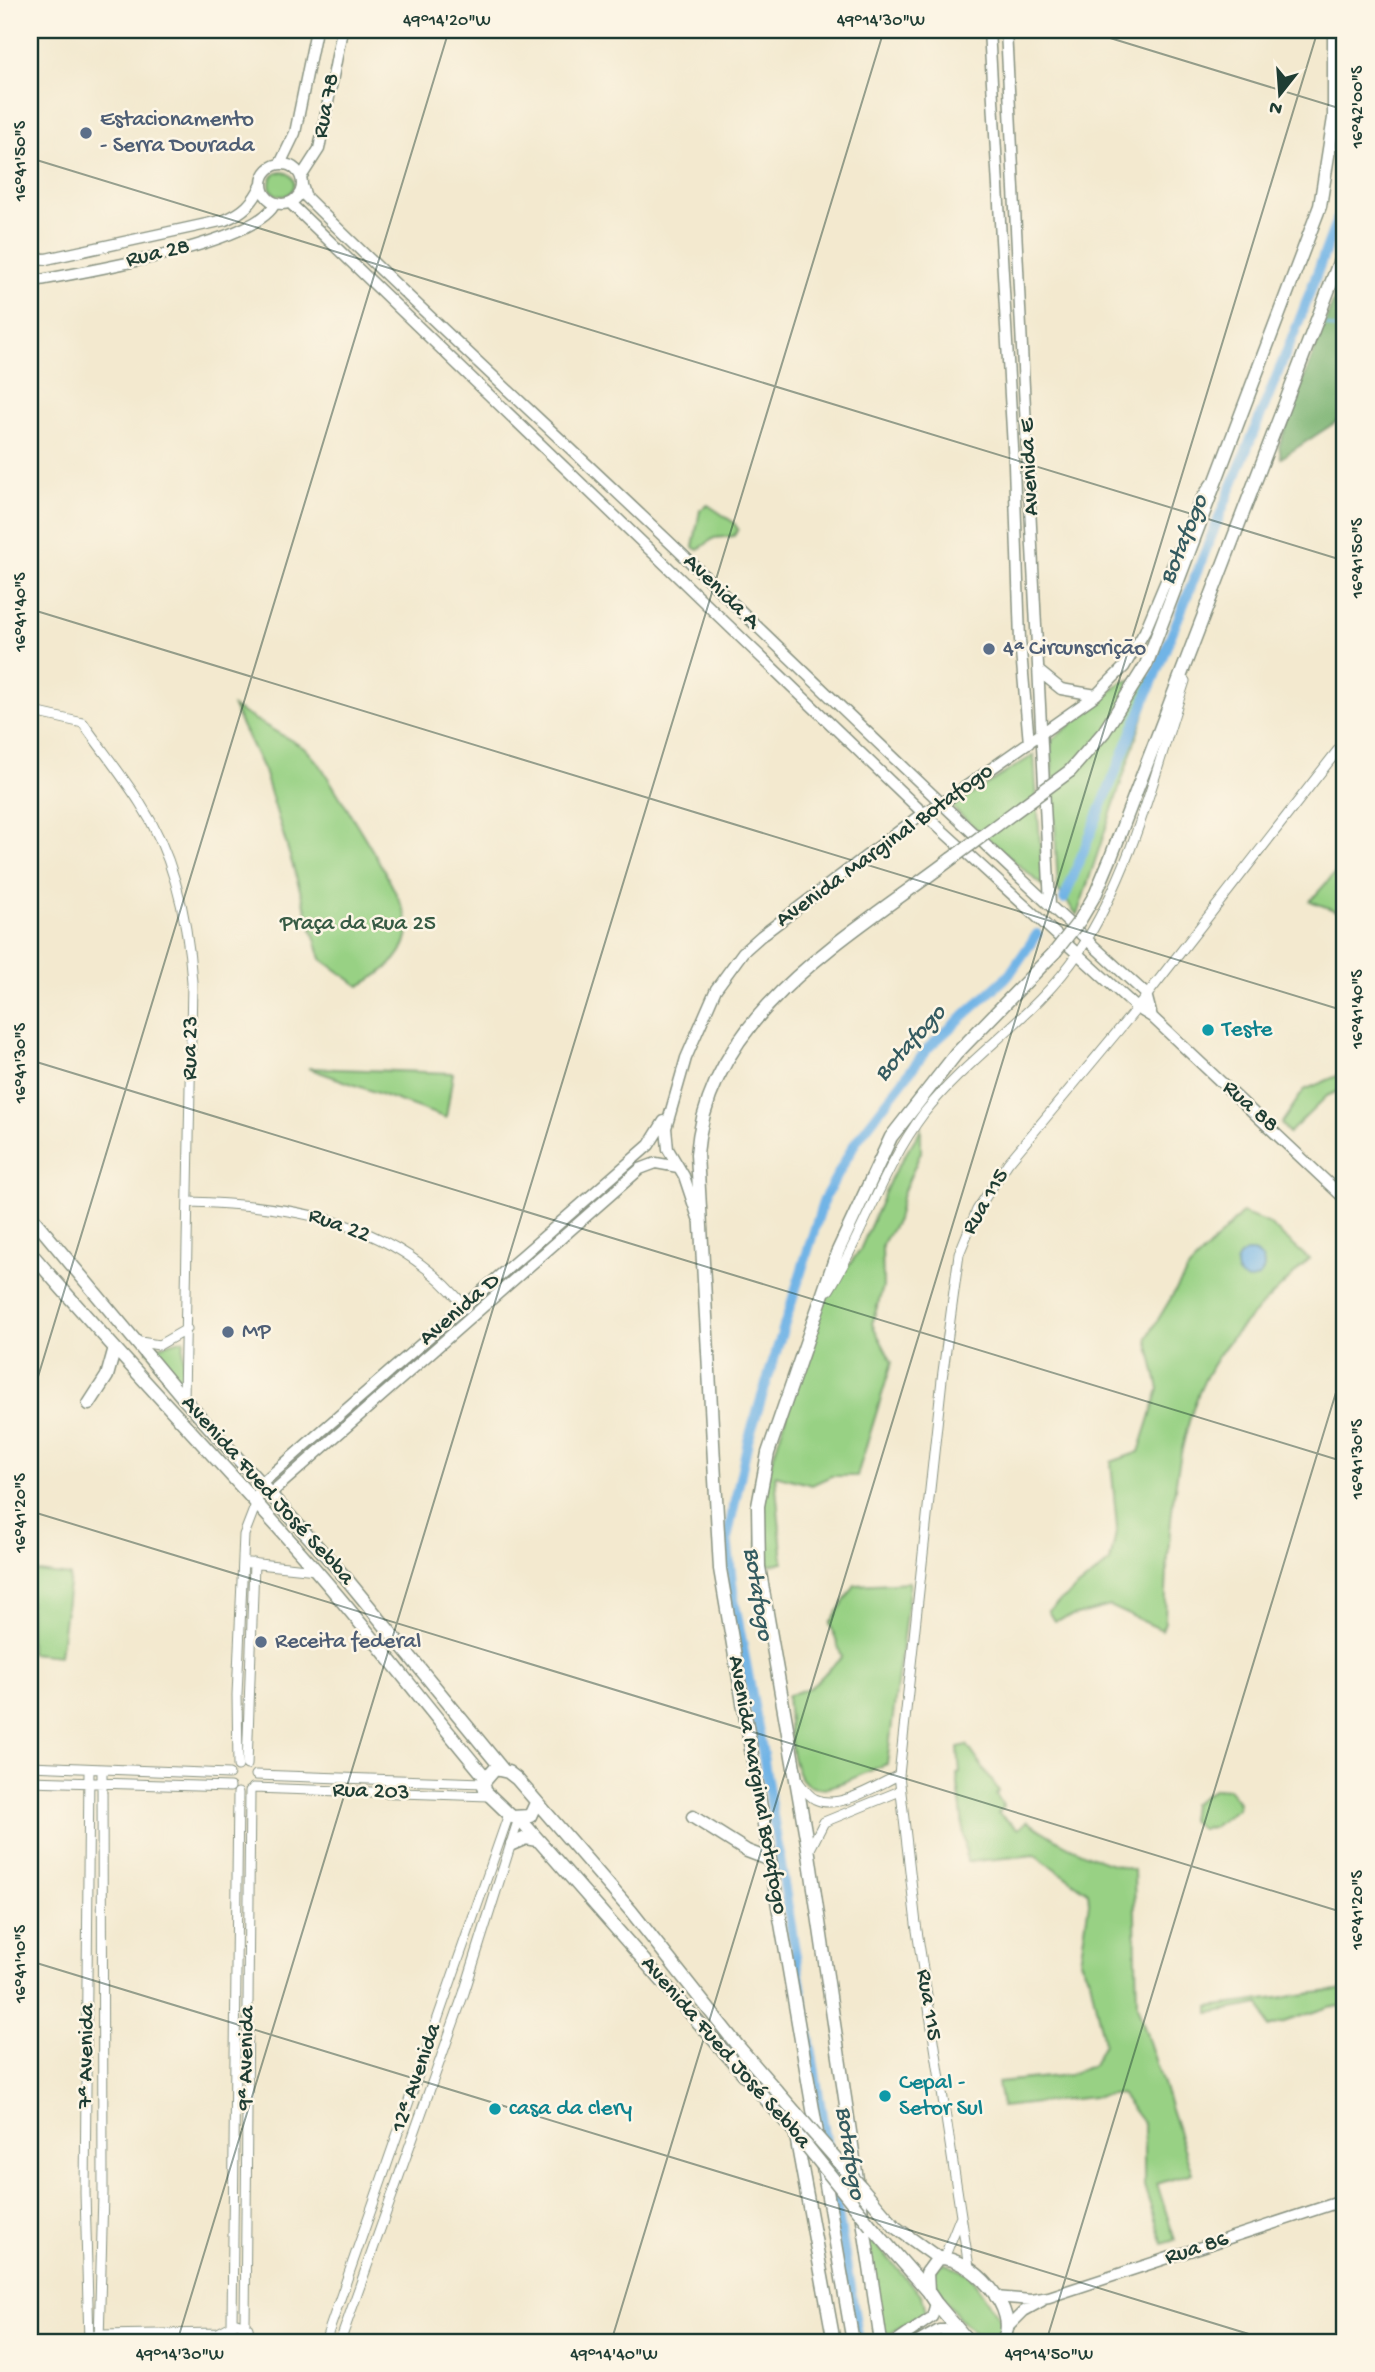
<svg xmlns="http://www.w3.org/2000/svg" width="1375" height="2372" font-family="'Gochi Hand',sans-serif">
	<rect width="100%" height="100%" fill="#fcf5e5"/>
	<filter id="ink" filterUnits="userSpaceOnUse"><feTurbulence type="fractalNoise" baseFrequency=".0143" numOctaves="2"/><feDisplacementMap in="SourceGraphic" scale="14" xChannelSelector="R" yChannelSelector="G"/><feConvolveMatrix kernelMatrix="1 2 1 2 8 2 1 2 1" color-interpolation-filters="sRGB"/></filter>
	<filter id="wash" filterUnits="userSpaceOnUse"><feTurbulence type="fractalNoise" baseFrequency=".00686" numOctaves="4" result="noise"/><feDisplacementMap in="SourceGraphic" scale="28" xChannelSelector="R" yChannelSelector="G"/><feGaussianBlur stdDeviation="1.57" result="paint"/><feColorMatrix in="noise" values="0 0 0 0 0 0 0 0 0 0 0 0 0 0 0 0 0 1.4 0 .05"/><feComposite in="paint" operator="in"/></filter>
	<g filter="url(#wash)">
		<rect width="100%" height="100%" fill="#f3e9cf"/>
		<path fill="#98d184" stroke="#5c875c" stroke-width="2" d="M270 184a12 12 0 1 1 24 0a12 12 0 1 1-24 0Z
			M708,505L733,522L738,529L734,536L714,538L698,550L693,547L700,510Z
			M1157,675L1077,915L1058,890L1051,741L1122,682Z
			M233,707L306,749L321,766C338,795 408,901 408,927C408,957 381,975 359,986L321,959L264,771Z
			M1034,755L1043,886L951,807Z
			M1336,872L1345,877V914L1310,901Z
			M1345,1067V1088L1327,1096L1289,1133L1281,1124L1304,1090L1337,1076Z
			M308,1068L453,1073L446,1118Z
			M921,1129V1152L903,1193L897,1220L882,1245L883,1287L872,1324L892,1362L857,1476H831L812,1485L775,1475L783,1563L759,1567L758,1506L822,1301L860,1250L891,1178Z
			M1242,1213L1268,1223L1309,1259C1277,1293 1235,1326 1212,1366C1173,1432 1167,1546 1165,1622L1162,1630L1110,1606L1054,1621L1048,1611L1110,1562L1117,1528L1111,1462L1139,1452L1159,1389L1147,1338L1189,1268Z
			M184,1339L182,1389L147,1350Z
			M30,1571L70,1576L60,1656L30,1653Z
			M910,1582L887,1764C869,1770 839,1787 821,1788C786,1791 790,1719 787,1696L811,1687L842,1657L830,1623L855,1585Z
			M967,1745L999,1791L996,1794L1004,1807L998,1813L1018,1829L1027,1821C1060,1844 1095,1861 1134,1870L1137,2005L1192,2173L1157,2184L1175,2240L1163,2244L1144,2186V2124L1121,2094L1002,2107L998,2082L1069,2075L1093,2065L1104,2043L1090,1979L1080,1961L1089,1903L1088,1892L1035,1855L967,1862L957,1774L960,1773L958,1747Z
			M1215,1788L1228,1789L1239,1802L1238,1808L1212,1828L1201,1829L1190,1820L1192,1804Z
			M1345,1989V2007L1332,2006L1269,2027L1260,2004L1209,2013V2007Z
			M865,2232L922,2296L926,2311L880,2340Z
			M943,2263L969,2274L1003,2324L1001,2333L986,2341C968,2331 934,2292 932,2271Z"/>
		<path fill="#7ab372" stroke="#4c7853" stroke-width="2" d="M1345,269V416L1281,458L1279,446Z"/>
		<path fill="#71b4e6" stroke="#48788d" stroke-width="2" d="M1236 1266a14 14 0 1 1 28 0a14 14 0 1 1-28 0Z"/>
		<g fill="none" stroke-linecap="round" stroke-linejoin="round">
			<path stroke="#71b4e6" stroke-width="2.5" d="M1301,316L1305,317
				M1326,325L1345,332"/>
			<path stroke="#71b4e6" stroke-width="10" d="M1064,899L1301,316L1345,198
				M859,2342L762,1749L734,1599L727,1539L748,1441L824,1199L855,1143L928,1048L1009,975L1037,934"/>
		</g>
	</g>
	<g filter="url(#ink)">
		<g fill="none" stroke-linecap="round" stroke-linejoin="round">
			<defs>
				<path id="tertiary" d="M30,711L83,723C102,750 122,775 140,803C174,855 188,921 192,982L184,1399
					M190,1202C294,1205 396,1221 466,1308
					M829,1290C864,1233 883,1167 924,1113C970,1055 1038,1014 1079,952C1132,872 1155,772 1185,681
					M134,1341L159,1345L187,1329
					M249,1563L316,1570
					M247,1765L254,1563
					M30,1766L229,1774
					M238,1766L237,1695L244,1535L256,1504
					M256,1775L483,1783
					M796,1779C801,1785 808,1796 815,1799C839,1811 877,1785 899,1775
					M30,1781L230,1787
					M253,1788L489,1796
					M810,1849L824,1822L900,1791
					M944,2258L960,2218
					M969,2267L916,1924L899,1775L942,1379L959,1254L977,1210L1008,1163L1137,1008L1345,741
					M232,2324L238,1793
					M245,2325L250,1791
					M228,2330L232,2342
					M249,2335L273,2342
					M68,2342L99,2335L218,2333L237,2323L248,2328L249,2335L245,2342
					M89,2342L85,2193L89,1769
					M99,2342L103,2193L102,1770
					M325,2342L509,1814
					M340,2342L464,1993L519,1818"/>
				<path id="secondary" d="M989,30L1014,465L1020,640L1029,743
					M1006,30L1050,904
					M262 184a20 20 0 1 1 40 0a20 20 0 1 1-40 0Z
					M280,164L295,133L316,30
					M301,177L319,149L342,30
					M302,185L306,197C430,320 560,437 686,558C838,704 990,852 1146,994L1152,1017
					M290,203L923,813L1137,1008L1152,1017L1345,1199
					M30,258L46,259L225,220C244,212 253,203 262,184
					M30,282C76,273 259,244 275,203
					M1040,672L1061,689L1096,695
					M698,1218L684,1176L668,1149L666,1128L686,1058L716,989L743,952L761,936L923,813L941,804L1096,695L1124,667L1145,631L1198,504L1211,484
					M271,1493L640,1169L656,1163L678,1167
					M256,1504L261,1484L649,1145L664,1121
					M995,2297L1031,2300L1049,2297L1345,2200
					M1008,2327L1024,2311L1042,2301
					M896,2342L932,2317L936,2303
					M918,2342L939,2330H957"/>
				<path id="primary" d="M1070,771L1104,732L1146,665L1320,206L1334,118V30
					M1080,920L1096,893L1111,857L1345,247
					M30,1215L184,1399L345,1577L503,1770
					M30,1252C122,1360 221,1461 314,1568C373,1636 428,1709 486,1778
					M89,1404L107,1376L114,1351
					M536,1803L530,1816L512,1817L486,1792L483,1783L495,1769L508,1772L517,1779L631,1911L737,2045L795,2112
					M693,1817L747,1851L768,1859
					M519,1818L806,2145
					M512,1844L526,1838L537,1840
					M796,2136L834,2342
					M861,2187L895,2227L938,2258
					M871,2226L928,2291
					M853,2342L720,1569L697,1154C708,1014 850,936 951,859
					M881,2342L809,1854L759,1567L758,1506L768,1453L837,1253L891,1137L956,1054L1055,952
					M969,2342L936,2303L928,2291L927,2273L938,2258C971,2256 1023,2312 1002,2342"/>
			</defs>
			<use href="#tertiary" stroke="#899382" stroke-width="11"/>
			<use href="#secondary" stroke="#899382" stroke-width="13"/>
			<use href="#primary" stroke="#899382" stroke-width="15"/>
			<use href="#tertiary" stroke="#fff" stroke-width="9"/>
			<use href="#secondary" stroke="#fff" stroke-width="10"/>
			<use href="#primary" stroke="#fff" stroke-width="12"/>
			<defs>
				<path id="primary-bridge" d="M951,859L1070,771
					M1055,952L1080,920
					M795,2112L861,2187
					M806,2145L871,2226"/>
			</defs>
			<use href="#primary-bridge" stroke="#899382" stroke-width="15" stroke-linecap="butt"/>
			<use href="#primary-bridge" stroke="#fff" stroke-width="12"/>
		</g>
	</g>
	<path fill="none" stroke="#1f3d34" stroke-width="2" stroke-opacity="0.45" d="M1084,30L1345,110M30,158L1345,561M30,609L1345,1011M30,1060L1345,1462M30,1403L449,30M30,1511L1345,1913M30,1961L1275,2342M177,2342L884,30M611,2342L1318,30M1046,2342L1345,1363"/>
	<g fill="#5c6f8a" stroke="#fcf5e5" stroke-width="2.5">
		<circle cx="86" cy="133" r="7"/>
		<circle cx="989" cy="649" r="7"/>
		<circle cx="228" cy="1332" r="7"/>
		<circle cx="261" cy="1642" r="7"/>
	</g>
	<g fill="#0f9aa8" stroke="#fcf5e5" stroke-width="2.5">
		<circle cx="1208" cy="1030" r="7"/>
		<circle cx="885" cy="2096" r="7"/>
		<circle cx="495" cy="2109" r="7"/>
	</g>
	<g text-anchor="middle" dominant-baseline="central" stroke-width="5" stroke-linejoin="round" paint-order="stroke">
		<g font-size="23" fill="#1f3d34" stroke="#fcf5e5">
			<text transform="translate(327 106) rotate(-79)">Rua 78</text>
			<text transform="translate(158 254) rotate(-13)">Rua 28</text>
			<text transform="translate(1030 467) rotate(-93)">Avenida E</text>
			<text transform="translate(721 592) rotate(44)">Avenida A</text>
			<text transform="translate(885 846) rotate(-36)">Avenida Marginal Botafogo</text>
			<text transform="translate(191 1048) rotate(-89)">Rua 23</text>
			<text transform="translate(1250 1107) rotate(42)">Rua 88</text>
			<text transform="translate(986 1202) rotate(-60)">Rua 115</text>
			<text transform="translate(339 1226) rotate(20)">Rua 22</text>
			<text transform="translate(460 1310) rotate(-41)">Avenida D</text>
			<text transform="translate(267 1491) rotate(48)">Avenida Fued José Sebba</text>
			<text transform="translate(757 1785) rotate(80)">Avenida Marginal Botafogo</text>
			<text transform="translate(371 1792) rotate(2)">Rua 203</text>
			<text transform="translate(928 2005) rotate(81)">Rua 115</text>
			<text transform="translate(725 2053) rotate(49)">Avenida Fued José Sebba</text>
			<text transform="translate(87 2056) rotate(-89)">7ª Avenida</text>
			<text transform="translate(247 2058) rotate(-89)">9ª Avenida</text>
			<text transform="translate(417 2078) rotate(-71)">12ª Avenida</text>
			<text transform="translate(1197 2249) rotate(-18)">Rua 86</text>
		</g>
		<g font-size="23" fill="#4e5e75" stroke="#fcf5e5" text-anchor="start">
			<text x="100" y="120">Estacionamento<tspan x="100" dy="26">- Serra Dourada</tspan></text>
			<text x="1003" y="649">4ª Circunscrição</text>
			<text x="242" y="1332">MP</text>
			<text x="275" y="1642">Receita federal</text>
		</g>
		<g font-size="23" fill="#375b44" stroke="#fcf5e5">
			<text x="358" y="924">Praça da Rua 25</text>
		</g>
		<g font-size="23" fill="#0d838f" stroke="#fcf5e5" text-anchor="start">
			<text x="1222" y="1030">Teste</text>
			<text x="899" y="2083">Cepal -<tspan x="899" dy="26">Setor Sul</tspan></text>
			<text x="509" y="2109">casa da clery</text>
		</g>
		<g font-size="24" font-style="italic" fill="#345b60" stroke="#fcf5e5">
			<text transform="translate(1185 540) rotate(-68)">Botafogo</text>
			<text transform="translate(911 1044) rotate(-48)">Botafogo</text>
			<text transform="translate(757 1594) rotate(81)">Botafogo</text>
			<text transform="translate(849 2153) rotate(81)">Botafogo</text>
		</g>
	</g>
	<rect width="1375" height="2372" fill="none" stroke="#fcf5e5" stroke-width="77"/>
	<g transform="translate(1280 94) rotate(197)" stroke="#fcf5e5" stroke-width="5" paint-order="stroke">
	<path d="M0-5L12 26L0 18L-12 26Z" fill="#1f3d34"/>
	<text y="-10" font-size="19" font-weight="bold" text-anchor="middle" fill="#1f3d34">N</text>
	</g>
	<rect x="38" y="38" width="1298" height="2296" fill="none" stroke="#1f3d34" stroke-width="2.5"/>
	<g font-size="18" text-anchor="middle" fill="#1f3d34">
		<text x="447" y="25">49°14'20"W</text>
		<text x="881" y="25">49°14'30"W</text>
		<text transform="translate(1356 107) rotate(-90)" y="6">16°42'00"S</text>
		<text transform="translate(19 161) rotate(-90)" y="6">16°41'50"S</text>
		<text transform="translate(1356 558) rotate(-90)" y="6">16°41'50"S</text>
		<text transform="translate(19 612) rotate(-90)" y="6">16°41'40"S</text>
		<text transform="translate(1356 1009) rotate(-90)" y="6">16°41'40"S</text>
		<text transform="translate(19 1063) rotate(-90)" y="6">16°41'30"S</text>
		<text transform="translate(1356 1459) rotate(-90)" y="6">16°41'30"S</text>
		<text transform="translate(19 1513) rotate(-90)" y="6">16°41'20"S</text>
		<text transform="translate(1356 1910) rotate(-90)" y="6">16°41'20"S</text>
		<text transform="translate(19 1964) rotate(-90)" y="6">16°41'10"S</text>
		<text x="180" y="2359">49°14'30"W</text>
		<text x="614" y="2359">49°14'40"W</text>
		<text x="1049" y="2359">49°14'50"W</text>
	</g>
</svg>
